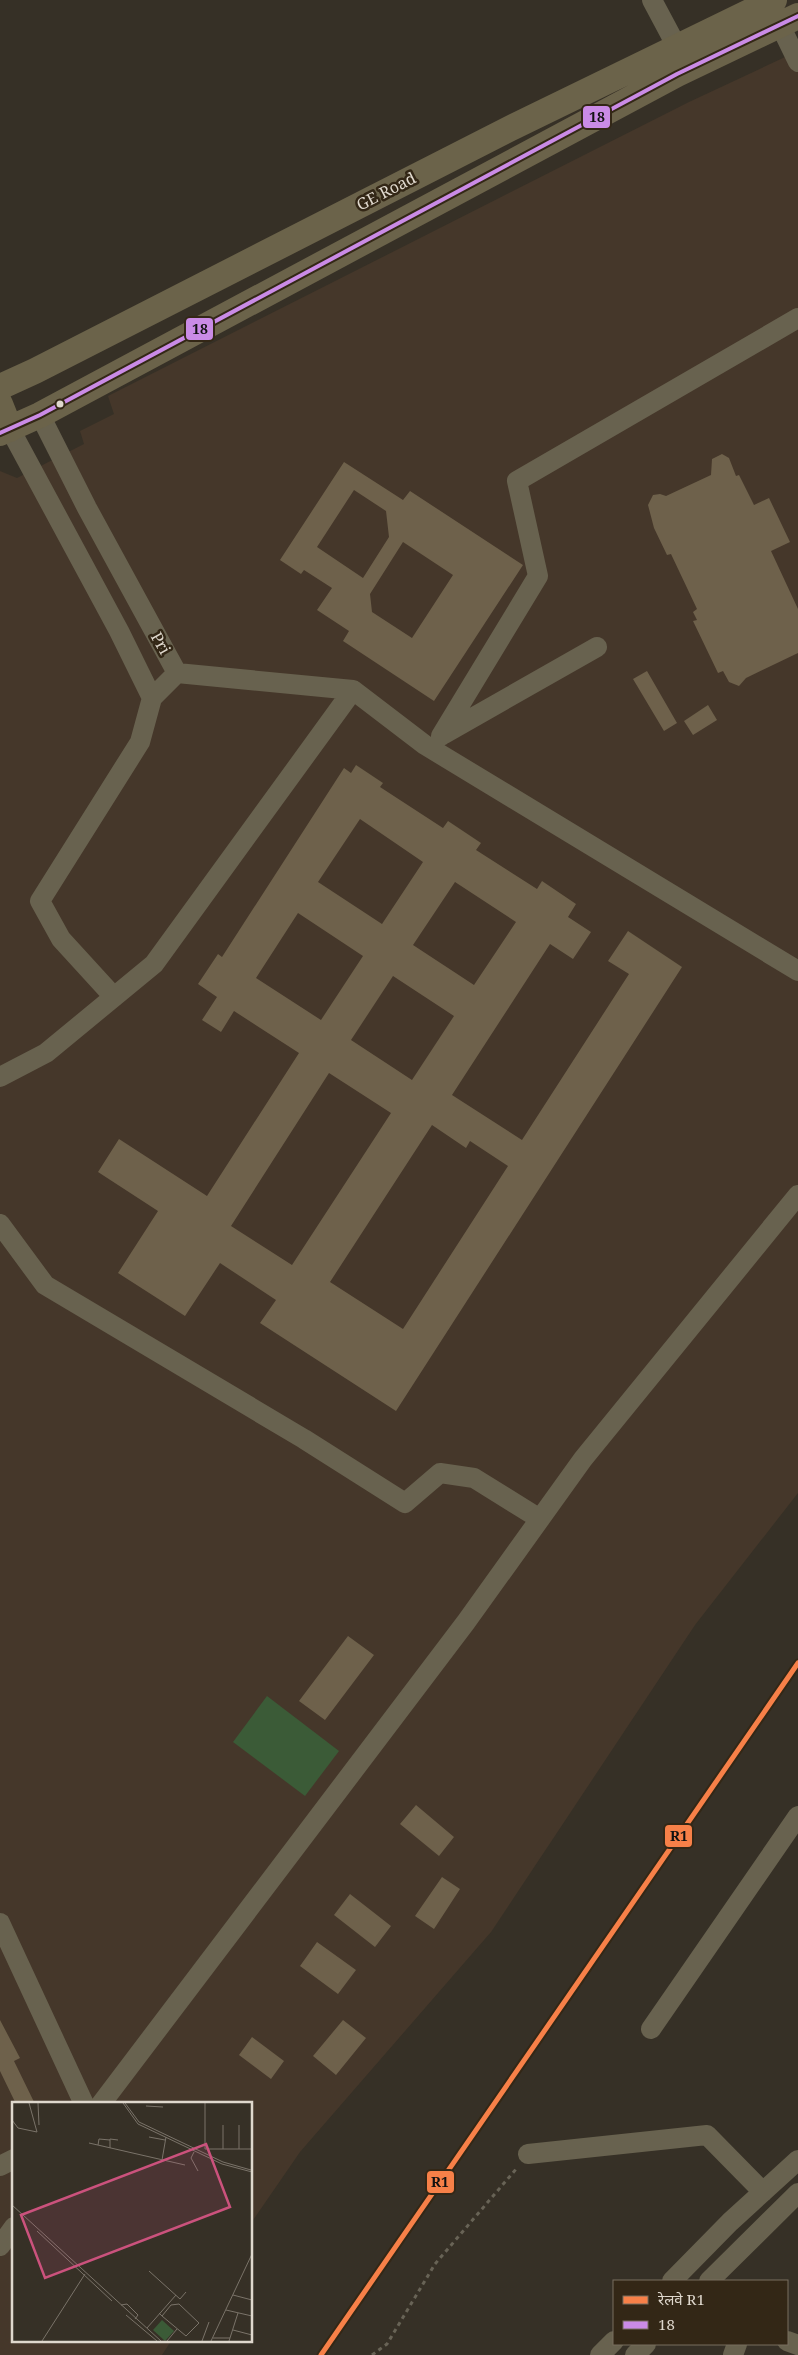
<svg xmlns="http://www.w3.org/2000/svg" width="798" height="2355" font-family="'Noto Serif','Noto Sans Devanagari',serif">
	<rect width="100%" height="100%" fill="#363026"/>
	<path fill="#45372a" d="M798,51V1493L695,1625L491,1932L300,2152L251,2223V2104H14V2341H171L162,2355H0V471L17,478L84,444L80,431L114,414L108,396L689,102Z"/>
	<path fill="#3b5b37" d="M267,1696L339,1751L305,1796L233,1742Z"/>
	<path fill="#6e614b" fill-rule="evenodd" d="M722,454L729,458L736,476L739,475L754,505L769,498L790,542L771,551L798,609V653L746,678L739,686L729,682L723,671L718,673L693,621L697,620L693,612L697,609L671,554L667,555L654,528L648,505L653,495L660,494L666,496L711,475L712,459Z
		M344,462L403,500L410,491L523,565L434,701L343,641L349,631L317,610L332,588L304,570L301,574L280,560ZM354,490L386,511L389,537L363,578L317,547ZM403,542L453,575L412,638L372,612L370,594Z
		M647,671L677,723L664,731L633,679Z
		M708,705L717,720L693,735L684,721Z
		M356,765L383,783L380,787L443,828L448,821L481,843L476,850L537,889L542,881L576,904L568,917L591,932L573,959L550,944L452,1095L522,1140L629,974L608,961L628,931L682,967L396,1411L260,1323L276,1300L220,1263L185,1316L118,1273L158,1211L98,1172L119,1139L207,1196L299,1053L234,1011L221,1032L202,1020L217,997L198,984L218,954L222,957L344,768L351,773ZM360,819L423,862L382,924L318,882ZM455,882L516,922L474,985L413,945ZM298,913L363,956L321,1020L256,978ZM393,976L454,1016L412,1080L351,1040ZM329,1073L391,1113L292,1265L231,1226ZM432,1125L466,1148L470,1141L508,1166L403,1329L330,1282Z
		M348,1636L374,1655L325,1720L299,1701Z
		M416,1805L454,1837L439,1856L400,1824Z
		M442,1877L460,1889L434,1929L415,1916Z
		M350,1894L391,1926L375,1947L334,1915Z
		M317,1942L356,1970L338,1994L300,1966Z
		M0,2020L20,2058L14,2061L35,2104H16L0,2071Z
		M343,2020L366,2038L336,2075L313,2056Z
		M252,2037L284,2061L271,2079L239,2055Z"/>
	<g fill="none" stroke-linecap="round" stroke-linejoin="round">
		<path stroke="#686356" stroke-width="3" stroke-dasharray="4 4" stroke-linecap="butt" d="M372,2355L387,2344L435,2264L517,2168"/>
		<path stroke="#68624f" stroke-width="20" d="M652,0L677,47
			M780,25L798,62
			M40,415L87,508L177,673L353,690
			M10,429L119,631L152,698L140,742L40,901L61,939L114,997
			M152,698L177,673
			M444,734L597,647
			M441,736L538,576L517,481L798,318
			M0,1077L46,1053L154,964L353,690L425,745L798,971
			M0,1224L45,1285L304,1439L405,1503L440,1473L474,1478L540,1519
			M0,1923L84,2104
			M651,2029L798,1816
			M101,2104L466,1622L583,1459L798,1195
			M528,2154L707,2135L763,2192
			M0,2166L14,2159
			M0,2246L14,2227
			M672,2281L730,2222L798,2160
			M709,2281L798,2193
			M787,2341L798,2345
			M600,2355L614,2341
			M635,2355L646,2344
			M733,2355L737,2344"/>
		<path stroke="#6b634a" stroke-width="26" d="M0,387L35,371L509,129L774,0
			M0,404L10,429
			M0,433L40,415L677,74L798,16"/>
		<defs>
			<path id="bus-1" d="M0,433L40,415L677,74L798,16"/>
		</defs>
		<use href="#bus-1" stroke="#332716" stroke-width="8"/>
		<use href="#bus-1" stroke="#ca8be6" stroke-width="4"/>
		<defs>
			<path id="rail-1" d="M321,2355L798,1663"/>
		</defs>
		<use href="#rail-1" stroke="#332716" stroke-width="9"/>
		<use href="#rail-1" stroke="#f78048" stroke-width="5"/>
	</g>
	<circle fill="#dfd8cd" stroke="#332716" stroke-width="2" cx="60" cy="404" r="4.5"/>
	<g text-anchor="middle" dominant-baseline="central" stroke-width="5" stroke-linejoin="round" paint-order="stroke">
		<g font-size="16" fill="#dfd8cd" stroke="#332716">
			<text transform="translate(386 191) rotate(-27)">GE Road</text>
			<text transform="translate(161 643) rotate(61)">Pri</text>
		</g>
	</g>
	<g transform="translate(12 2102)">
		<rect width="240" height="240" fill="#363026"/>
		<path d="M150,218L162,229L153,239L141,228Z" fill="#3b5b37"/>
		<path fill="none" stroke="#7a7369" stroke-width="1" d="M26,1L27,23M111,1L126,22L210,62L240,70M113,1L127,20L211,60L239,68M193,1V47H240M134,4L151,5M0,18L6,26L25,30L17,1M211,23V47M137,35L153,38M77,41L173,63M86,43L87,37L98,38M98,46V37L106,38M227,47V23M182,50L179,56L186,69M150,58L154,35M0,103L149,239M25,129L100,199M137,169L168,197L174,190M221,193L240,198M109,203L115,202L126,213L123,217M214,208L240,214M147,211L150,214L159,203L167,202L187,221L174,234L150,214M114,213L145,239M135,226L164,193M221,228L240,233M201,236H218M30,239L73,172M155,239L165,227M190,239L197,220M199,239L240,152M217,239L226,211"/>
		<path fill="#cb527d" fill-opacity="0.15" stroke="#cb527d" stroke-width="2.5" d="M194,42L218,105L33,176L9,113Z"/>
		<rect width="240" height="240" fill="none" stroke="#dfd8cd" stroke-width="2.5"/>
	</g>
	<g stroke="#332716" stroke-width="2">
		<rect x="582" y="105" width="29" height="24" rx="5" fill="#ca8be6"/>
		<rect x="185" y="317" width="29" height="24" rx="5" fill="#ca8be6"/>
		<rect x="664" y="1824" width="29" height="24" rx="5" fill="#f78048"/>
		<rect x="426" y="2170" width="29" height="24" rx="5" fill="#f78048"/>
	</g>
	<g font-size="14" text-anchor="middle" font-weight="bold" fill="#111">
		<text x="597" y="122">18</text>
		<text x="200" y="334">18</text>
		<text x="679" y="1841">R1</text>
		<text x="440" y="2187">R1</text>
	</g>
	<rect x="613" y="2280" width="175" height="65" fill="#332716" stroke="#786e5f"/>
	<rect x="623" y="2296" width="25" height="8" fill="#f78048" stroke="#786e5f"/>
	<text x="658" y="2305" font-size="15" fill="#dfd8cd">रेलवे R1</text>
	<rect x="623" y="2321" width="25" height="8" fill="#ca8be6" stroke="#786e5f"/>
	<text x="658" y="2330" font-size="15" fill="#dfd8cd">18</text>
</svg>
